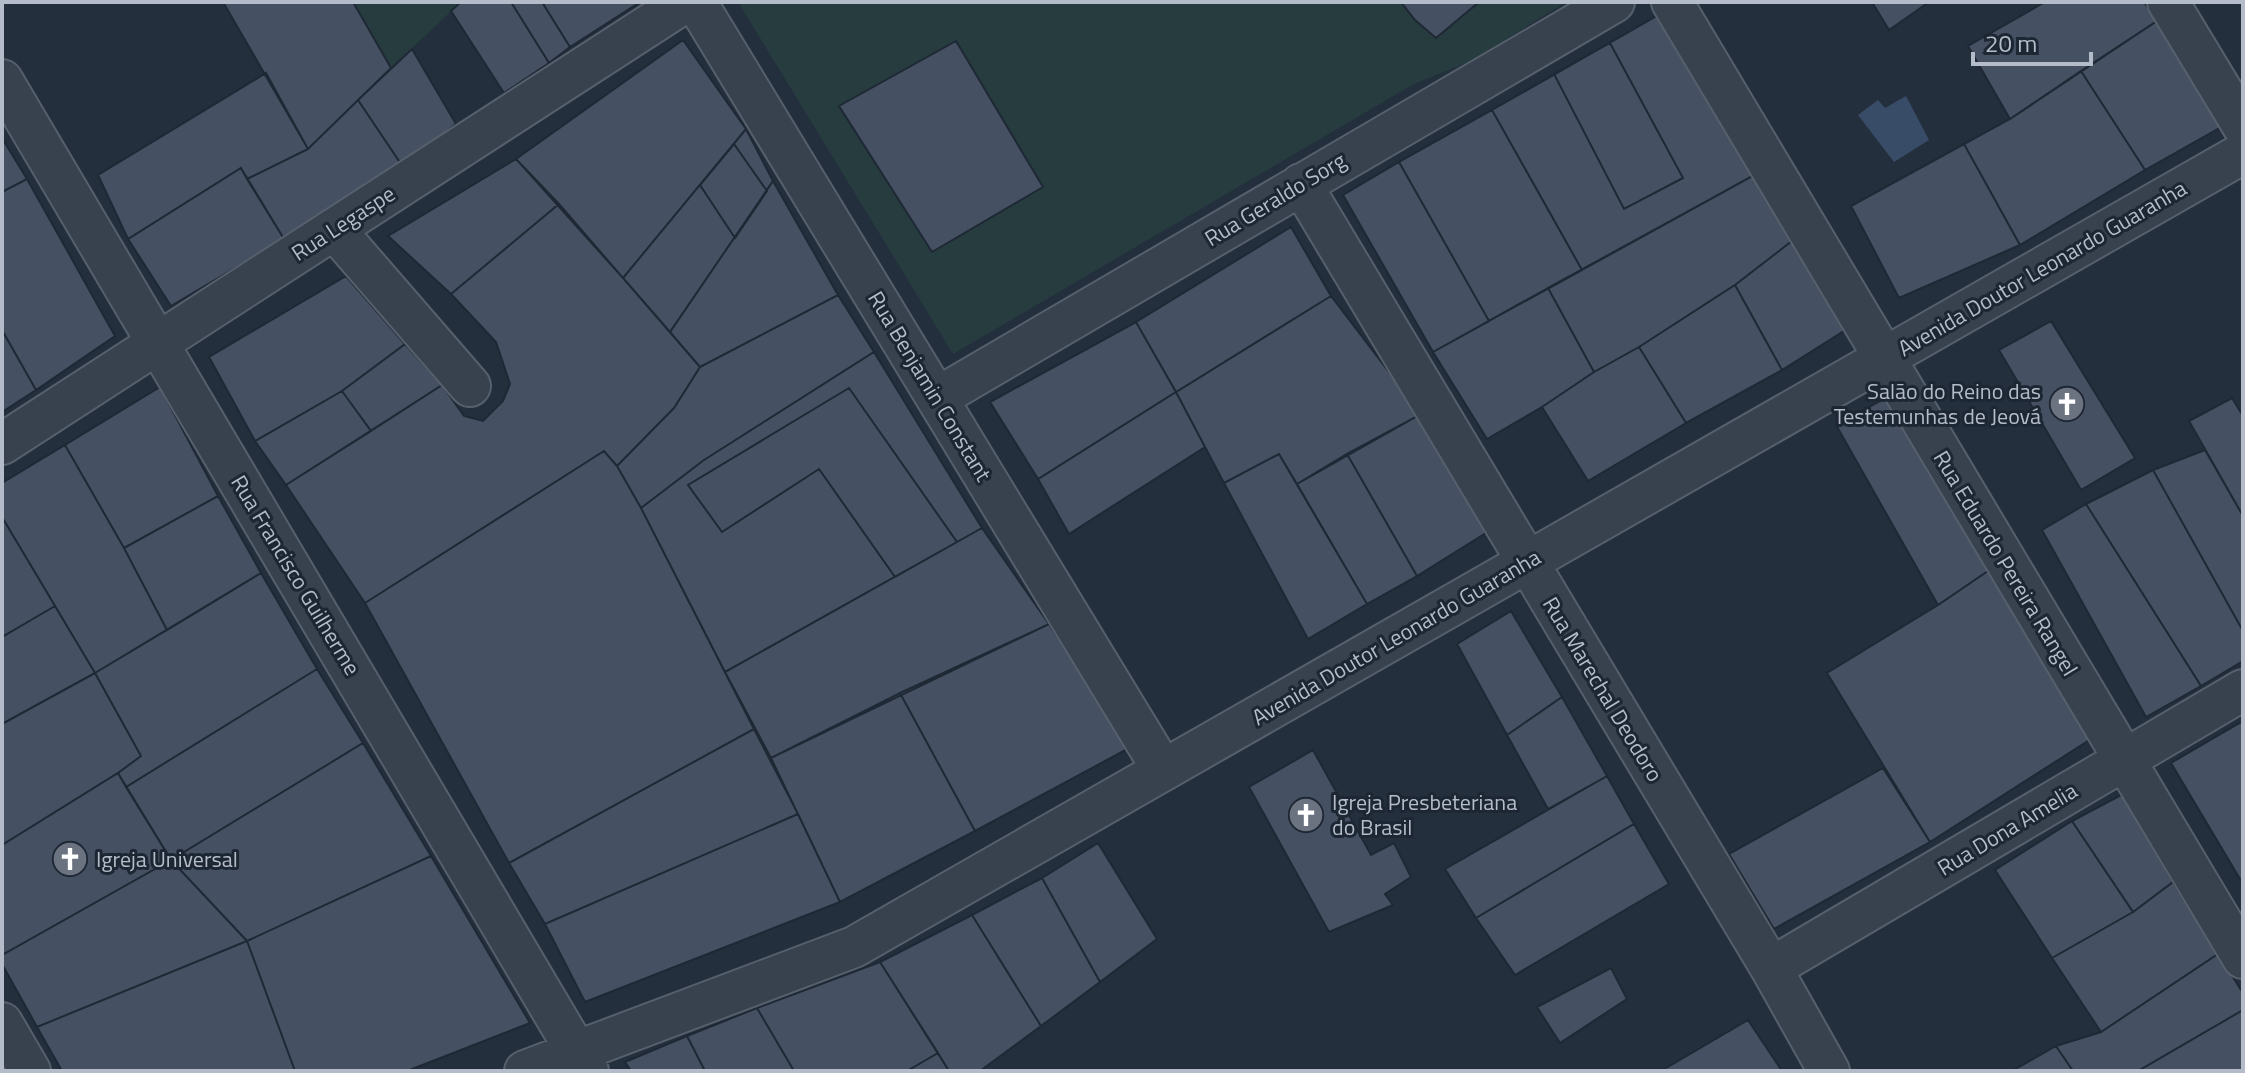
<svg xmlns="http://www.w3.org/2000/svg" width="2245" height="1073" font-family="'Titillium Web',sans-serif">
	<rect width="100%" height="100%" fill="#242f3e"/>
	<path fill="#263c3f" d="M353,2H461L391,68Z
		M738,2H1566L1471,61L1414,84L953,354Z"/>
	<path fill="#394c67" d="M1906,96L1929,140L1894,162L1858,115L1878,100L1885,108Z"/>
	<path fill="#455162" stroke="#1f2835" stroke-width="2" d="M223,2H353L391,68L308,149Z
		M461,2H511L549,63L504,93L451,11Z
		M511,2H542L570,47L549,63Z
		M542,2H640L570,47Z
		M1401,2H1479L1436,38L1415,20Z
		M1872,2H1929L1889,30Z
		M2045,2H2144L2157,21L2010,119L1968,46Z
		M1662,13L1756,174L1582,270L1492,110Z
		M2157,21L2223,126L2145,170L2081,71Z
		M683,40L746,129L623,278L516,159Z
		M956,41L1043,187L932,252L839,106Z
		M1610,43L1683,178L1624,209L1554,74Z
		M412,49L456,124L403,167L358,100Z
		M2081,71L2145,170L2020,245L1964,144L2010,119Z
		M266,73L308,149L247,179L241,168L128,239L98,175Z
		M358,100L403,167L284,239L247,179L308,149Z
		M1492,110L1582,270L1489,321L1399,162Z
		M746,129L773,181L670,332L623,278Z
		M2,138L27,179L2,192Z
		M734,144L767,191L735,238L700,185Z
		M1964,144L2020,245L1899,298L1851,206Z
		M516,159L559,204L451,294L388,236Z
		M1399,162L1489,321L1433,352L1343,195Z
		M241,168L284,239L171,306L128,239Z
		M1756,174L1792,241L1735,285L1639,347L1594,372L1548,288Z
		M27,179L115,336L36,390L2,330V192Z
		M773,181L838,295L700,367L670,332Z
		M559,204L700,367L674,408L617,466L604,451L365,603L286,485L442,385L464,416L483,421L503,401L510,384L496,342L451,294Z
		M1291,227L1331,296L1176,392L1136,322Z
		M1792,241L1847,329L1782,370L1735,285Z
		M346,276L405,344L342,391L255,441L209,357Z
		M1735,285L1782,370L1686,423L1639,347Z
		M1548,288L1594,372L1542,407L1487,439L1433,352Z
		M838,295L874,352L704,460L641,508L617,466L674,408L700,367Z
		M1331,296L1421,414L1297,484L1279,454L1224,483L1176,392Z
		M2051,321L2135,458L2081,490L1999,350Z
		M1136,322L1176,392L1038,479L990,402Z
		M2,330L36,390L2,412Z
		M405,344L442,385L371,431L342,391Z
		M1639,347L1686,423L1588,481L1542,407L1594,372Z
		M874,352L982,528L725,672L641,508L704,460Z
		M160,387L218,496L124,548L65,445Z
		M849,388L957,542L895,577L819,469L722,532L688,485Z
		M342,391L371,431L286,485L255,441Z
		M1176,392L1205,447L1069,534L1038,479Z
		M1889,396L1988,571L1938,605L1836,425Z
		M2232,398L2243,416V516L2189,421Z
		M1421,414L1489,531L1417,576L1347,454Z
		M65,445L124,548L167,630L95,673L2,517V483Z
		M2205,450L2243,516V631L2153,470Z
		M604,451L617,466L641,508L754,729L509,863L365,603Z
		M1279,454L1367,604L1308,639L1224,483Z
		M1347,454L1417,576L1367,604L1297,484Z
		M2153,470L2243,631V661L2201,686L2086,504Z
		M218,496L261,573L167,630L124,548Z
		M2086,504L2201,686L2146,717L2042,530Z
		M2,517L55,606L2,637Z
		M982,528L1049,624L771,758L725,672Z
		M1988,571L2091,739L1930,842L1827,673L1938,605Z
		M261,573L317,669L126,787L118,773L141,756L95,673Z
		M55,606L95,673L2,724V637Z
		M1511,611L1562,697L1507,735L1457,644Z
		M1049,624L1131,747L975,831L900,693Z
		M317,669L363,743L171,860L126,787Z
		M95,673L141,756L118,773L2,845V724Z
		M900,693L975,831L840,902L771,758Z
		M1562,697L1607,776L1548,809L1507,735Z
		M2243,721V884L2171,763Z
		M754,729L798,814L545,924L509,863Z
		M363,743L431,856L247,941L171,860Z
		M1313,750L1371,855L1394,843L1411,877L1385,894L1393,905L1329,932L1249,787Z
		M1883,768L1930,842L1774,929L1729,854Z
		M118,773L171,860L2,955V845Z
		M1607,776L1634,824L1476,918L1445,869Z
		M2123,794L2173,882L2133,912L2072,821Z
		M798,814L840,902L585,1002L545,924Z
		M2072,821L2133,912L2052,958L1995,870Z
		M1634,824L1669,884L1515,975L1476,918Z
		M1098,843L1157,939L1100,982L1042,878Z
		M431,856L530,1023L407,1071H295L247,941Z
		M171,860L247,941L37,1027L2,964V955Z
		M1042,878L1100,982L1041,1026L972,915Z
		M2173,882L2218,954L2101,1032L2052,958L2133,912Z
		M972,915L1041,1026L980,1071H949L880,962Z
		M247,941L295,1071H62L37,1027Z
		M2218,954L2243,993V1010L2138,1071H2073L2056,1046L2101,1032Z
		M880,962L938,1053L907,1071H794L757,1008Z
		M1611,968L1627,999L1560,1043L1537,1007Z
		M757,1008L794,1071H705L687,1036Z
		M2243,1010V1071H2138Z
		M1748,1020L1782,1071H1661Z
		M687,1036L705,1071H631L625,1062Z
		M2056,1046L2073,1071H2012Z
		M938,1053L949,1071H907Z"/>
	<g fill="none" stroke-linecap="round" stroke-linejoin="round">
		<defs>
			<path id="street" d="M696,2L1163,770
				M1672,2L2243,958
				M2168,2L2243,126
				M2,80L588,1071
				M1301,184L1771,968L1829,1071
				M334,229L470,386
				M937,398L1614,2
				M2,444L685,2
				M1771,968L2243,690
				M2,1023L30,1071
				M525,1071L854,947L2243,153"/>
		</defs>
		<use href="#street" stroke="#565f6c" stroke-width="44"/>
		<use href="#street" stroke="#38414e" stroke-width="40"/>
	</g>
	<defs>
		<symbol id="church-disc" viewBox="-11 -11 22 22"><circle r="9.5" fill="#6b7280" stroke="#1d2633"/><path d="M-1.2-6h2.4v3.5h3.3v2.4h-3.3V6h-2.4V-.1h-3.3v-2.4h3.3Z" fill="#fff"/></symbol>
	</defs>
	<g fill-rule="evenodd">
		<use href="#church-disc" x="2047" y="384" width="40" height="40"/>
		<use href="#church-disc" x="1286" y="795" width="40" height="40"/>
		<use href="#church-disc" x="50" y="839" width="40" height="40"/>
	</g>
	<g text-anchor="middle" dominant-baseline="central" stroke-width="6" stroke-linejoin="round" paint-order="stroke">
		<g font-size="22" fill="#b4bcc9" stroke="#1d2633">
			<text transform="translate(1275 199) rotate(-31)">Rua Geraldo Sorg</text>
			<text transform="translate(343 223) rotate(-33)">Rua Legaspe</text>
			<text transform="translate(2042 268) rotate(-30)">Avenida Doutor Leonardo Guaranha</text>
			<text transform="translate(930 386) rotate(59)">Rua Benjamin Constant</text>
			<text transform="translate(2006 563) rotate(59)">Rua Eduardo Pereira Rangel</text>
			<text transform="translate(296 575) rotate(59)">Rua Francisco Guilherme</text>
			<text transform="translate(1396 637) rotate(-30)">Avenida Doutor Leonardo Guaranha</text>
			<text transform="translate(1603 689) rotate(59)">Rua Marechal Deodoro</text>
			<text transform="translate(2007 829) rotate(-31)">Rua Dona Amelia</text>
		</g>
		<g font-size="22" fill="#b4bcc9" stroke="#1d2633" text-anchor="start">
			<text x="2041" y="391" text-anchor="end">Salão do Reino das<tspan x="2041" dy="25">Testemunhas de Jeová</tspan></text>
			<text x="1332" y="802">Igreja Presbeteriana<tspan x="1332" dy="25">do Brasil</tspan></text>
			<text x="96" y="859">Igreja Universal</text>
		</g>
	</g>
	<rect width="2245" height="1073" fill="none" stroke="#b4bcc9" stroke-width="8"/>
	<path d="M1973 52v12h118v-12" fill="none" stroke="#b4bcc9" stroke-width="4"/>
	<text x="1985" y="52" font-size="24" fill="#b4bcc9" stroke="#1d2633" stroke-width="6" paint-order="stroke">20 m</text>
</svg>
